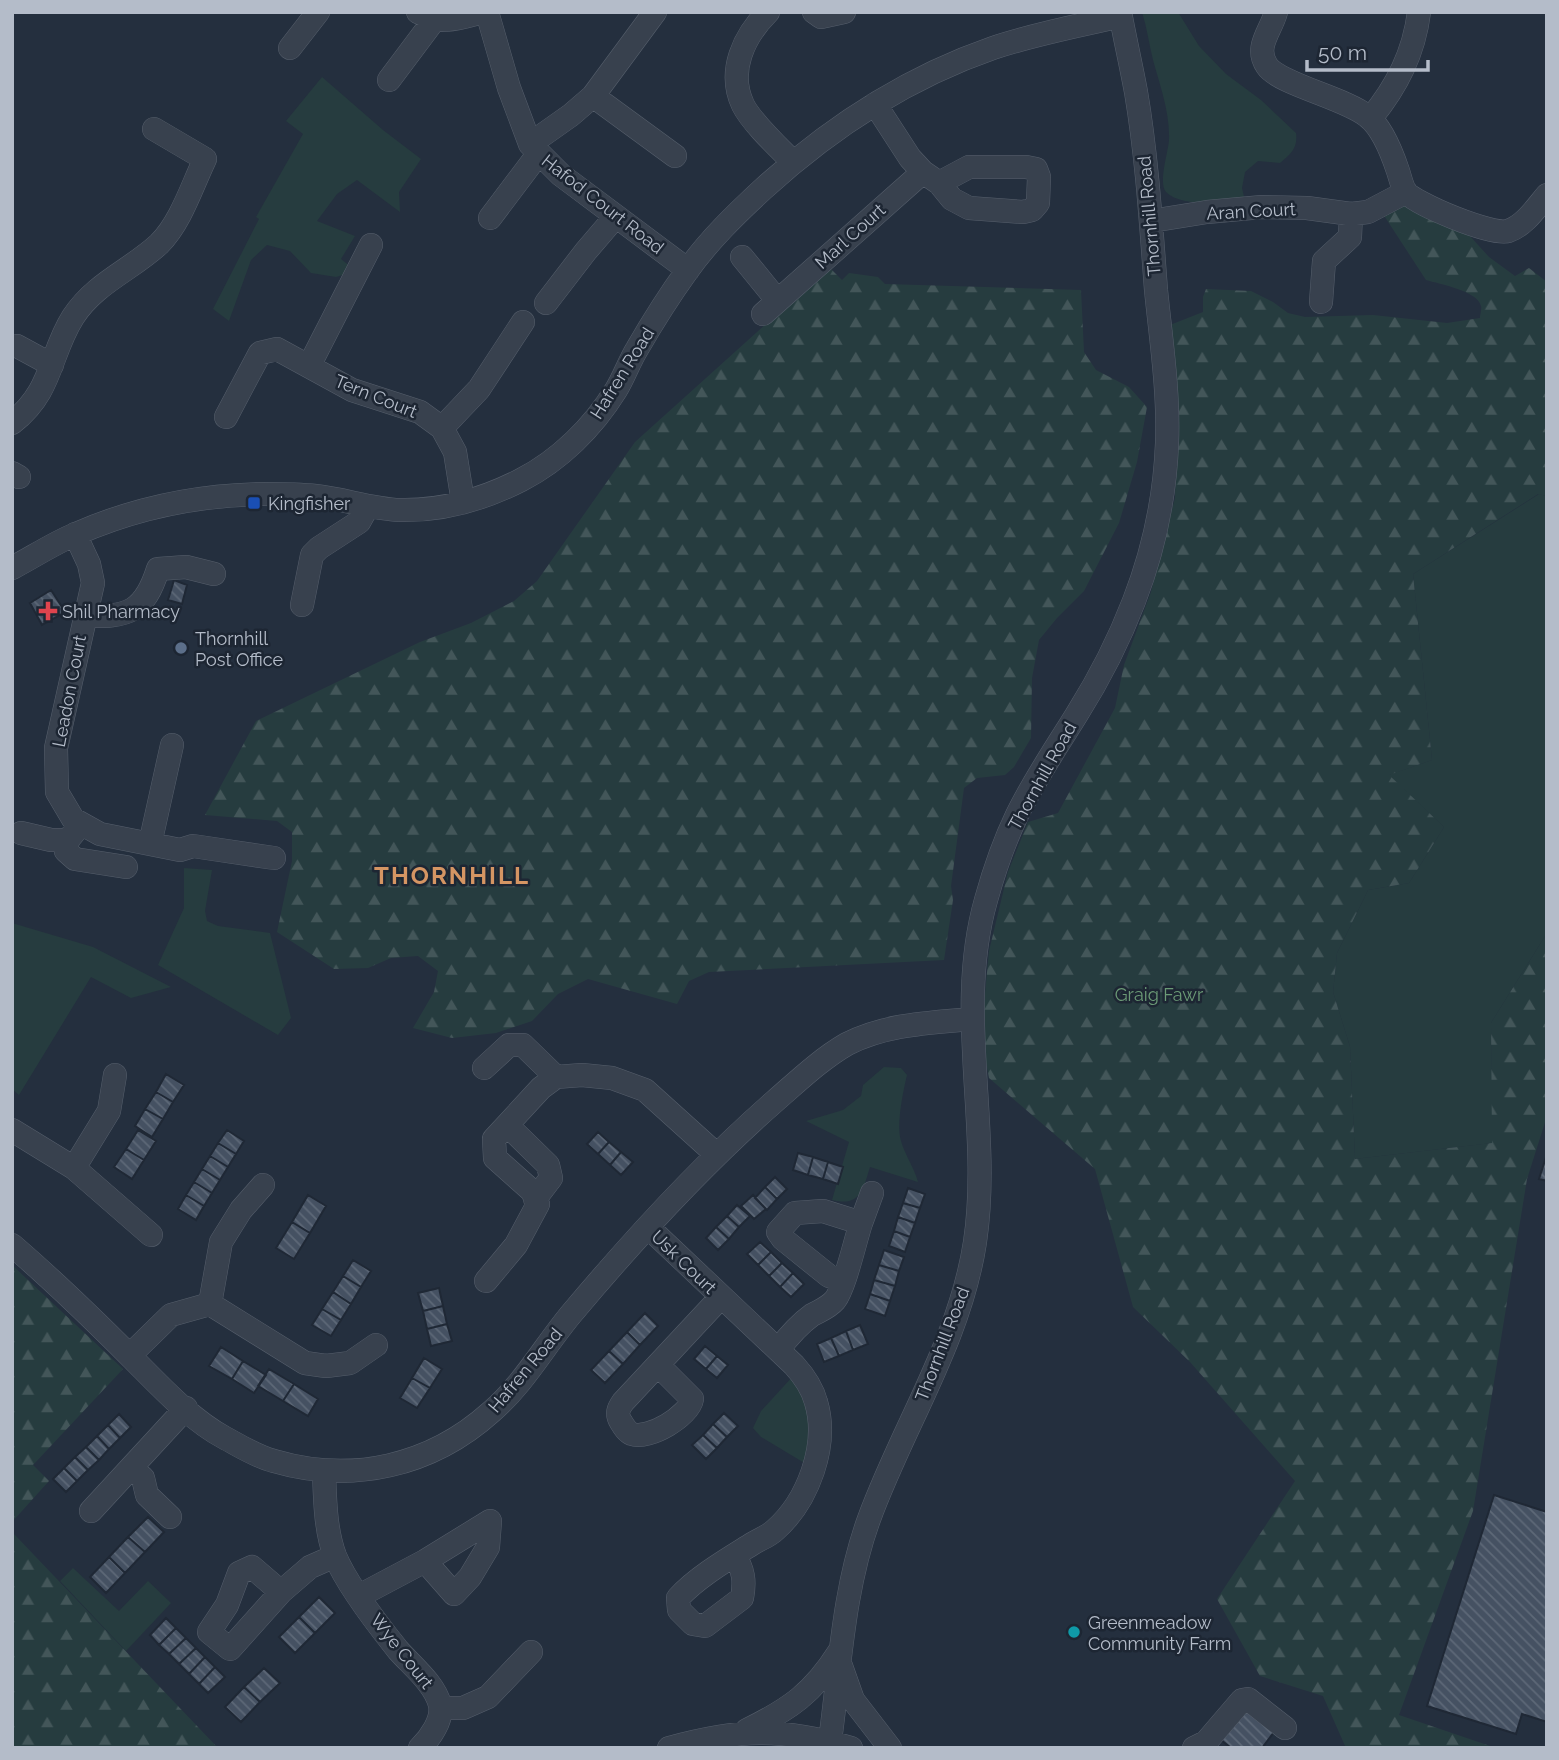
<svg xmlns="http://www.w3.org/2000/svg" width="1559" height="1760" font-family="Raleway,sans-serif">
	<defs>
		<pattern id="forest-firs" width="22" height="20" patternUnits="userSpaceOnUse" patternTransform="scale(1.75)"><rect width="22" height="20" fill="#263c3f"/><path d="M5 1l3.5 6h-7zM16 11l3.5 6h-7z" fill="#435659"/></pattern>
		<pattern id="building-back-hatch" width="6" height="6" patternUnits="userSpaceOnUse" patternTransform="scale(1.75)"><rect width="6" height="6" fill="#455162"/><path d="M-1 5l2 2M0 0l6 6M5-1l2 2" fill="none" stroke="#5d6877"/></pattern>
	</defs>
	<rect width="100%" height="100%" fill="#242f3e"/>
	<path fill="#263c3f" d="M1142,12H1178L1199,46L1226,74L1261,100L1296,133C1298,148 1291,154 1280,163L1258,161L1245,172L1242,188L1245,201C1225,202 1182,208 1166,192C1158,183 1168,153 1169,140C1170,112 1160,86 1153,60C1149,44 1147,28 1142,12Z
		M322,77L383,130L421,159L399,192L400,212L357,180L337,194L317,221L355,236L341,259L351,267L350,273L336,277L311,273L290,251L267,245L251,260L229,321L213,309L259,219L256,217L303,134L286,121Z
		M1539,494L1547,496V933L1491,1023L1493,1143L1355,1159L1350,1047L1333,992L1337,953L1368,890L1409,883L1444,827L1388,775L1432,760L1413,574Z
		M184,868L212,870L205,911L207,921L218,926L270,933L291,1018L278,1035L158,965L184,908Z
		M12,923L93,947L171,987L131,998L91,977L19,1095L12,1089Z
		M884,1067L901,1068L907,1075C903,1092 896,1125 901,1141C905,1155 914,1167 918,1182L870,1167C863,1190 860,1207 832,1200L849,1142L806,1121L843,1110L861,1096L863,1085Z
		M794,1375L803,1390L813,1429L806,1464L761,1437L753,1428L761,1411Z
		M73,1568L119,1611L148,1581L171,1603L126,1651L60,1581Z"/>
	<path fill="url(#forest-firs)" d="M1404,203L1469,235L1489,257L1515,276L1529,268L1547,282V496L1538,494L1413,574L1432,760L1389,775L1444,827L1409,883L1368,890L1337,953L1333,992L1350,1047L1355,1159L1492,1143L1491,1023L1547,933V1116L1527,1179L1473,1511L1399,1715L1496,1748H1346L1323,1696L1260,1676L1217,1599L1295,1481L1190,1362L1133,1307L1095,1169L989,1078L981,1037L989,951L1008,872L1028,822L1058,813L1115,708L1124,665L1151,592L1175,498L1177,399L1170,325L1203,312V297L1206,289L1251,291L1273,302L1288,313L1305,317L1373,315L1447,323L1480,318C1480,316 1482,308 1481,306C1478,291 1440,284 1426,280L1383,214Z
		M829,267L842,280L849,273L878,277L885,284L1081,290L1084,352L1096,370L1129,387L1147,407L1137,462L1119,523L1084,591L1057,618L1039,640L1032,678L1031,738L1014,767L1005,775L977,778L964,788L951,886L953,900L944,960L709,972L689,981L677,1004L588,979L558,994L532,1021L496,1033L452,1038L413,1028L434,992L438,971L418,956L391,958L368,968L334,969L277,932L292,861V832L277,821L205,815L256,721L420,642L471,623L514,601L537,581L635,442Z
		M12,1265L123,1369L33,1465L49,1481L12,1522Z
		M12,1526L14,1534L218,1748H12Z"/>
	<path fill="url(#building-back-hatch)" stroke="#1f2835" stroke-width="2" d="M174,580L187,585L182,604L168,600Z
		M51,590L62,607V614L42,625L30,603Z
		M166,1074L184,1085L173,1102L156,1092Z
		M156,1092L173,1102L163,1119L145,1109Z
		M145,1109L163,1119L152,1137L135,1126Z
		M138,1130L156,1141L144,1160L126,1149Z
		M227,1130L244,1141L236,1154L218,1143Z
		M598,1132L609,1142L598,1154L587,1144Z
		M609,1142L621,1152L610,1165L598,1154Z
		M218,1143L236,1154L228,1167L210,1156Z
		M126,1149L144,1160L132,1179L114,1167Z
		M621,1152L633,1162L621,1175L610,1165Z
		M798,1153L813,1157L808,1175L793,1170Z
		M1547,1154V1181L1539,1179Z
		M210,1156L228,1167L220,1180L202,1169Z
		M813,1157L828,1162L823,1179L808,1175Z
		M828,1162L843,1167L838,1184L823,1179Z
		M202,1169L220,1180L212,1193L194,1182Z
		M775,1177L787,1189L777,1199L765,1187Z
		M194,1182L212,1193L204,1206L186,1195Z
		M765,1187L777,1199L767,1210L755,1198Z
		M908,1188L925,1194L920,1208L903,1203Z
		M186,1195L204,1206L196,1220L178,1209Z
		M308,1195L326,1206L310,1233L292,1222Z
		M753,1195L766,1209L754,1219L741,1206Z
		M903,1203L920,1208L915,1223L898,1217Z
		M737,1205L750,1216L739,1227L727,1216Z
		M727,1216L739,1227L729,1239L716,1227Z
		M898,1217L915,1223L910,1237L894,1231Z
		M292,1222L310,1233L294,1259L276,1248Z
		M716,1227L729,1239L718,1250L706,1238Z
		M894,1231L910,1237L905,1252L889,1246Z
		M760,1242L771,1252L758,1265L747,1254Z
		M884,1250L904,1257L899,1271L879,1265Z
		M771,1252L782,1263L769,1276L758,1265Z
		M353,1260L371,1271L361,1287L343,1276Z
		M782,1263L793,1273L780,1287L769,1276Z
		M879,1265L899,1271L895,1286L874,1280Z
		M793,1273L804,1284L791,1297L780,1287Z
		M343,1276L361,1287L351,1304L333,1292Z
		M874,1280L895,1286L890,1301L870,1294Z
		M439,1288L443,1306L423,1311L418,1293Z
		M333,1292L351,1304L341,1320L322,1309Z
		M870,1294L890,1301L885,1316L865,1309Z
		M443,1306L447,1324L427,1329L423,1311Z
		M322,1309L341,1320L331,1336L312,1325Z
		M645,1313L658,1326L640,1345L627,1332Z
		M447,1324L452,1341L431,1346L427,1329Z
		M860,1325L868,1344L853,1350L846,1331Z
		M846,1331L853,1350L839,1356L831,1338Z
		M627,1332L640,1345L623,1364L609,1351Z
		M831,1338L839,1356L824,1362L817,1344Z
		M705,1346L717,1356L706,1369L694,1359Z
		M221,1347L243,1361L232,1379L209,1366Z
		M609,1351L623,1364L605,1383L591,1370Z
		M717,1356L728,1365L717,1378L706,1369Z
		M424,1358L442,1369L430,1388L412,1378Z
		M243,1361L266,1375L254,1393L232,1379Z
		M269,1369L294,1384L283,1401L258,1386Z
		M412,1378L430,1388L417,1408L400,1398Z
		M294,1384L318,1399L308,1416L283,1401Z
		M724,1413L738,1426L727,1437L713,1424Z
		M119,1414L131,1427L120,1438L108,1425Z
		M713,1424L727,1437L717,1448L703,1435Z
		M108,1425L120,1438L109,1449L97,1436Z
		M703,1435L717,1448L706,1459L692,1445Z
		M97,1436L109,1449L99,1460L86,1447Z
		M86,1447L99,1460L88,1470L75,1457Z
		M75,1457L88,1470L77,1481L64,1468Z
		M64,1468L77,1481L66,1492L53,1479Z
		M1494,1495L1547,1512V1722L1522,1714L1516,1734L1427,1706Z
		M148,1517L164,1532L145,1552L128,1537Z
		M128,1537L145,1552L125,1573L109,1557Z
		M109,1557L125,1573L106,1593L90,1577Z
		M319,1597L335,1613L315,1633L299,1617Z
		M299,1617L315,1633L295,1653L279,1637Z
		M166,1618L176,1628L159,1645L150,1635Z
		M176,1628L186,1638L169,1654L159,1645Z
		M186,1638L196,1648L179,1664L169,1654Z
		M196,1648L205,1657L189,1674L179,1664Z
		M205,1657L215,1667L199,1684L189,1674Z
		M215,1667L225,1677L208,1693L199,1684Z
		M264,1668L280,1683L260,1702L244,1687Z
		M244,1687L260,1702L241,1722L225,1707Z
		M1247,1704L1277,1728L1262,1748H1231L1220,1739Z"/>
	<g fill="none" stroke-linecap="round" stroke-linejoin="round">
		<defs>
			<path id="minor" d="M418,12C443,25 457,19 483,12
				M487,12L509,88L530,144L561,175L688,270
				M768,12C744,36 727,71 743,105C752,123 779,148 793,162
				M814,12L821,17L844,12
				M1276,12C1271,31 1254,47 1267,66C1279,84 1345,98 1367,116C1382,127 1392,153 1398,171C1400,177 1402,186 1405,191C1414,204 1493,236 1508,231C1524,226 1536,208 1547,195
				M290,48L318,12
				M389,80L434,20
				M593,96L675,156
				M1371,118C1397,86 1414,53 1419,12
				M530,144L571,115L593,96L655,12
				M923,172L939,183L969,167H1026L1036,169L1039,177L1038,203L1032,210L1023,212L969,208L952,199L939,183
				M490,218L539,153
				M1151,221L1207,212L1262,207L1307,208L1351,214L1368,212L1406,192
				M742,257L777,300
				M1321,302L1324,261L1350,237L1351,214
				M546,303L586,251L616,216
				M763,314L923,172L910,158L875,104
				M17,346L52,365
				M309,366L371,245
				M226,417L260,353L277,349L352,390L420,412L442,428L455,452L463,502
				M12,423C53,391 49,355 73,317C95,283 131,270 159,244C181,222 192,186 205,159L154,129
				M442,428L479,389L523,322
				M12,473L19,477
				M75,534L89,564L93,583L56,748L57,792L73,819L100,834L180,850L193,846L274,858
				M12,568C33,557 54,543 76,534C135,508 198,495 263,494C280,494 298,494 316,496C344,499 372,509 400,510C443,511 484,499 521,480C560,460 593,427 616,390C624,377 629,362 637,349C652,323 669,296 687,271C709,240 736,214 763,189C830,128 906,78 993,48C1034,34 1078,26 1121,16
				M302,605L312,555L319,548L359,522L368,506
				M84,616C128,617 144,613 158,569L186,567L214,574
				M81,824L68,840L66,851L75,859L126,867
				M21,833L51,840H68
				M150,844L172,745
				M484,1068L509,1045H523L556,1077
				M507,1125L548,1165L551,1178L535,1199
				M12,1130L74,1168L151,1235
				M74,1168L109,1111L115,1075
				M263,1185L241,1210L221,1242L210,1304L305,1363L326,1366L350,1363L376,1345
				M861,1223L872,1193
				M648,1227L794,1365C804,1376 812,1387 816,1402C829,1445 808,1501 775,1530C769,1536 760,1539 752,1544C728,1559 697,1577 678,1598L679,1610L693,1624L705,1626L742,1598C745,1582 744,1569 734,1556
				M12,1245C54,1281 93,1319 132,1358C159,1385 191,1420 225,1438C240,1446 257,1457 274,1461C352,1484 431,1466 491,1412C523,1385 545,1345 572,1313C635,1238 702,1165 775,1101C798,1081 821,1059 847,1044C886,1024 929,1023 972,1019
				M486,1281L516,1245L538,1204L532,1191L495,1158L494,1139L541,1088L556,1077L582,1075L612,1078L645,1090L717,1155
				M778,1350C788,1337 798,1325 812,1315C821,1310 828,1308 835,1300C845,1287 855,1241 861,1223L823,1211L795,1213L778,1232L783,1239L829,1276L843,1281
				M130,1355L171,1315L210,1304
				M658,1365L692,1399C689,1416 649,1440 632,1434C627,1432 624,1427 621,1422C616,1414 618,1409 623,1402L721,1297
				M131,1468L143,1478L147,1495L170,1517
				M324,1471C325,1498 325,1529 335,1556C347,1585 378,1625 398,1650C412,1666 435,1684 440,1705C443,1720 430,1738 420,1748
				M91,1511L186,1408
				M281,1592L252,1567L239,1573L227,1605L209,1632L230,1649L281,1592L310,1567L335,1556
				M359,1596L425,1561L490,1521L488,1547L470,1577L454,1594L425,1561
				M841,1666L853,1700L890,1748
				M441,1708H463L488,1697L531,1652
				M747,1730C790,1709 813,1693 839,1652
				M830,1741C840,1668 843,1590 869,1519C903,1426 960,1341 975,1242C992,1128 954,1012 986,900C994,871 1004,842 1017,815C1034,780 1056,748 1077,714C1099,679 1119,640 1134,601C1153,552 1165,496 1167,443C1169,392 1161,340 1156,290C1151,224 1147,157 1136,92C1131,65 1125,39 1120,12
				M669,1748C739,1729 780,1727 851,1748
				M1194,1748L1206,1742L1242,1700L1248,1699L1285,1728"/>
		</defs>
		<use href="#minor" stroke="#565f6c" stroke-width="24"/>
		<use href="#minor" stroke="#38414e" stroke-width="23"/>
	</g>
	<rect fill="#1a4fb4" stroke="#1d2633" stroke-width="2.5" x="247" y="496" width="14" height="14" rx="3.5"/>
	<path fill="#e0444e" stroke="#1d2633" stroke-width="2.5" d="M44.5 600.5h7v7h7v7h-7v7h-7v-7h-7v-7h7z"/>
	<circle fill="#5c6f8a" stroke="#1d2633" stroke-width="2.5" cx="181" cy="648" r="7"/>
	<circle fill="#0f9aa8" stroke="#1d2633" stroke-width="2.5" cx="1074" cy="1632" r="7"/>
	<g text-anchor="middle" dominant-baseline="central" stroke-width="5" stroke-linejoin="round" paint-order="stroke">
		<g font-size="18" fill="#b4bcc9" stroke="#1d2633">
			<text transform="translate(603 204) rotate(38)">Hafod Court Road</text>
			<text transform="translate(1251 211) rotate(-3)">Aran Court</text>
			<text transform="translate(1149 216) rotate(-95)">Thornhill Road</text>
			<text transform="translate(850 236) rotate(-42)">Marl Court</text>
			<text transform="translate(622 373) rotate(-58)">Hafren Road</text>
			<text transform="translate(376 396) rotate(22)">Tern Court</text>
			<text transform="translate(69 691) rotate(-79)">Leadon Court</text>
			<text transform="translate(1042 776) rotate(-61)">Thornhill Road</text>
			<text transform="translate(684 1262) rotate(44)">Usk Court</text>
			<text transform="translate(942 1344) rotate(-69)">Thornhill Road</text>
			<text transform="translate(525 1370) rotate(-50)">Hafren Road</text>
			<text transform="translate(402 1651) rotate(52)">Wye Court</text>
		</g>
		<g font-size="18" fill="#b4bcc9" stroke="#1d2633" text-anchor="start">
			<text x="268" y="503">Kingfisher</text>
			<text x="62" y="611">Shil Pharmacy</text>
			<text x="195" y="638">Thornhill<tspan x="195" dy="21">Post Office</tspan></text>
			<text x="1088" y="1622">Greenmeadow<tspan x="1088" dy="21">Community Farm</tspan></text>
		</g>
		<g font-size="18" fill="#6b9a76" stroke="#1d2633">
			<text x="1159" y="994">Graig Fawr</text>
		</g>
		<g font-size="24" font-weight="bold" letter-spacing="2" fill="#d59563" stroke="#1d2633">
			<text x="452" y="875">THORNHILL</text>
		</g>
	</g>
	<rect width="1559" height="1760" fill="none" stroke="#b4bcc9" stroke-width="28"/>
	<path d="M1307 60v10h121v-10" fill="none" stroke="#b4bcc9" stroke-width="3.5"/>
	<text x="1318" y="60" font-size="21" fill="#b4bcc9" stroke="#1d2633" stroke-width="5" paint-order="stroke">50 m</text>
</svg>
